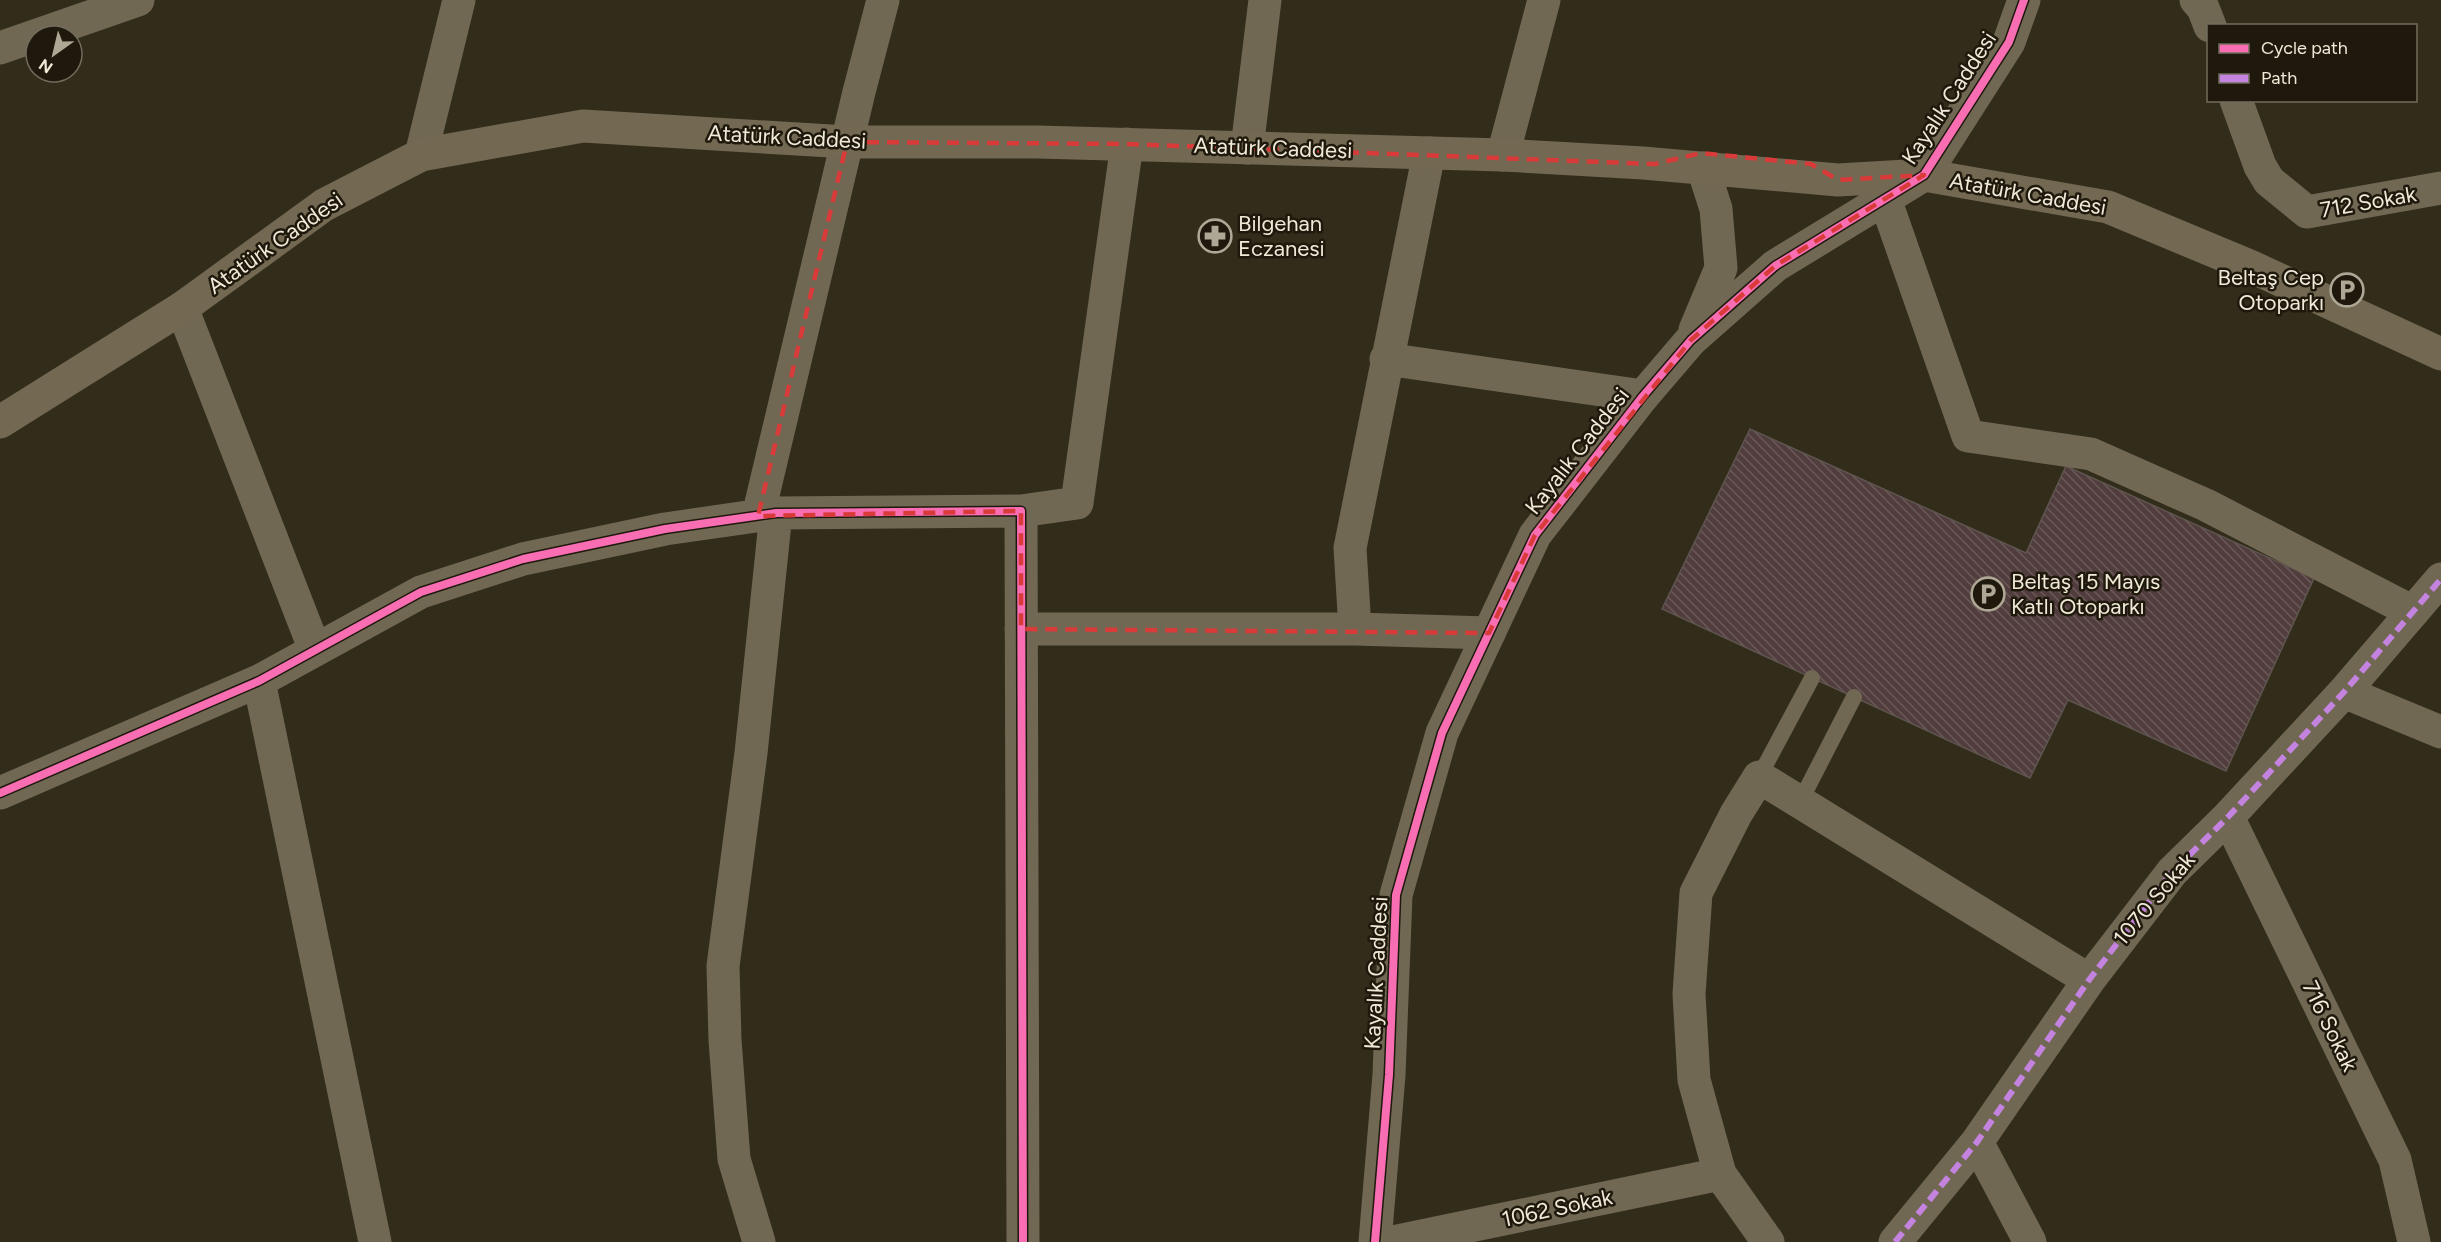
<svg xmlns="http://www.w3.org/2000/svg" width="2441" height="1242" font-family="Figtree,sans-serif">
	<defs>
		<pattern id="building-back-hatch" width="6" height="6" patternUnits="userSpaceOnUse" patternTransform="scale(1.5)"><rect width="6" height="6" fill="#513d3d"/><path d="M-1 5l2 2M0 0l6 6M5-1l2 2" fill="none" stroke="#6a5958"/></pattern>
	</defs>
	<rect width="100%" height="100%" fill="#322c1b"/>
	<path fill="url(#building-back-hatch)" stroke="#5e554f" stroke-width="1.5" d="M1750,429L2026,553L2066,466L2314,578L2226,771L2068,700L2030,778L1662,609Z"/>
	<g fill="none" stroke-linecap="round" stroke-linejoin="round">
		<path stroke="#716854" stroke-width="16" d="M1759,777L1812,678
			M1800,802L1854,697"/>
		<path stroke="#716854" stroke-width="33" d="M2196,0L2203,8L2210,26
			M0,48L138,0
			M2236,100L2260,166L2269,181L2307,212L2441,188
			M1247,148L1265,0
			M421,155L459,0
			M1503,155L1544,0
			M1885,199L1968,436L2091,454L2206,505L2413,612
			M182,308L315,650
			M1386,359L1643,396
			M1021,511L1077,503L1127,144
			M758,516L859,92L883,0
			M1021,629H1355L1489,633
			M1355,629L1350,548L1429,153
			M259,681L375,1242
			M2344,692L2441,732
			M0,793L259,681L421,592L523,559L665,529L776,513L1021,511L1023,1242
			M2228,817L2395,1160L2414,1242
			M1977,1142L2030,1242
			M759,1242L734,1159L725,1040L723,966L751,753L776,513
			M1393,1242L1720,1174
			M1768,1242L1720,1174L1694,1080L1689,994L1696,893L1736,814L1759,777L2089,980
			M1895,1242L1977,1142L2089,980L2172,872L2228,817L2344,692L2441,579"/>
		<path stroke="#716854" stroke-width="33" d="M1695,330L1721,268L1716,209L1703,168
			M1375,1242L1389,1075L1396,895L1442,733L1535,535L1643,396L1691,340L1775,266L1924,175L2009,42L2024,0"/>
		<path stroke="#736851" stroke-width="33" d="M0,422L182,308L324,205L421,155L583,126L847,142H1038L1503,155L1643,163L1838,180L1924,175L2108,207L2252,267L2441,354"/>
		<path stroke="#c483df" stroke-width="6" stroke-dasharray="12 6" stroke-linecap="butt" d="M1895,1242L1977,1142L2089,980L2172,872L2228,817L2344,692L2441,579"/>
		<defs>
			<path id="cycleway" d="M0,793L259,681L421,592L523,559L665,529L776,513L1021,511L1023,1242
				M1375,1242L1389,1075L1396,895L1442,733L1535,535L1643,396L1691,340L1775,266L1924,175L2009,42L2024,0"/>
		</defs>
		<use href="#cycleway" stroke="#1e190c" stroke-width="11"/>
		<use href="#cycleway" stroke="#f96db3" stroke-width="8"/>
	</g>
	<path fill="none" stroke="#d93b3a" stroke-width="4.5" stroke-dasharray="12 8" stroke-linejoin="round" d="M847,142L1127,144L1655,164L1701,153L1811,164L1838,180L1924,175L1775,266L1691,340L1535,535L1489,633L1021,629V511L758,516Z"/>
	<defs>
		<symbol id="pharmacy-ring" viewBox="-11 -11 22 22"><circle r="9.5" fill="#1e190c" stroke="#aea795" stroke-width="1.5"/><path d="M-2-6h4v4h4v4h-4v4h-4v-4h-4v-4h4Z" fill="#aea795"/></symbol>
		<symbol id="parking-ring" viewBox="-11 -11 22 22"><circle r="9.5" fill="#1e190c" stroke="#aea795" stroke-width="1.5"/><path d="M-3.5-5.5H1a3.5 3.5 0 0 1 0 7H-1V5.5H-3.5ZM-1-3.4V-.6H.8a1.4 1.4 0 0 0 0-2.8Z" fill="#aea795"/></symbol>
	</defs>
	<g fill-rule="evenodd">
		<use href="#pharmacy-ring" x="1196" y="217" width="38" height="38"/>
		<use href="#parking-ring" x="2328" y="271" width="38" height="38"/>
		<use href="#parking-ring" x="1969" y="575" width="38" height="38"/>
	</g>
	<g text-anchor="middle" dominant-baseline="central" stroke-width="5" stroke-linejoin="round" paint-order="stroke">
		<g font-size="22" fill="#f0e9d7" stroke="#1e190c">
			<text transform="translate(1949 98) rotate(-57)">Kayalık Caddesi</text>
			<text transform="translate(787 137) rotate(3)">Atatürk Caddesi</text>
			<text transform="translate(1273 148) rotate(2)">Atatürk Caddesi</text>
			<text transform="translate(2028 194) rotate(10)">Atatürk Caddesi</text>
			<text transform="translate(2368 202) rotate(-10)">712 Sokak</text>
			<text transform="translate(275 243) rotate(-35)">Atatürk Caddesi</text>
			<text transform="translate(1577 451) rotate(-52)">Kayalık Caddesi</text>
			<text transform="translate(2154 899) rotate(-50)">1070 Sokak</text>
			<text transform="translate(1376 973) rotate(-87)">Kayalık Caddesi</text>
			<text transform="translate(2330 1026) rotate(64)">716 Sokak</text>
			<text transform="translate(1557 1208) rotate(-12)">1062 Sokak</text>
		</g>
		<g font-size="22" fill="#f0e9d7" stroke="#1e190c" text-anchor="start">
			<text x="1238" y="223">Bilgehan<tspan x="1238" dy="25">Eczanesi</tspan></text>
			<text x="2324" y="277" text-anchor="end">Beltaş Cep<tspan x="2324" dy="25">Otoparkı</tspan></text>
			<text x="2011" y="581">Beltaş 15 Mayıs<tspan x="2011" dy="25">Katlı Otoparkı</tspan></text>
		</g>
	</g>
	<rect x="2207" y="24" width="210" height="78" fill="#1e190c" stroke="#726c5d" stroke-width="1.5"/>
	<rect x="2219" y="44" width="30" height="9" fill="#f96db3" stroke="#726c5d" stroke-width="1.5"/>
	<text x="2261" y="54" font-size="18" fill="#f0e9d7">Cycle path</text>
	<rect x="2219" y="74" width="30" height="9" fill="#c483df" stroke="#726c5d" stroke-width="1.5"/>
	<text x="2261" y="84" font-size="18" fill="#f0e9d7">Path</text>
	<g transform="translate(54 54) rotate(214)"><circle r="28" fill="#1e190c" stroke="#726c5d" stroke-width="1.5"/>
	<path d="M0-4.5L10 22L0 15L-10 22Z" fill="#aea795"/>
	<text y="-9" font-size="16" font-weight="bold" text-anchor="middle" fill="#f0e9d7">N</text>
	</g>
</svg>
